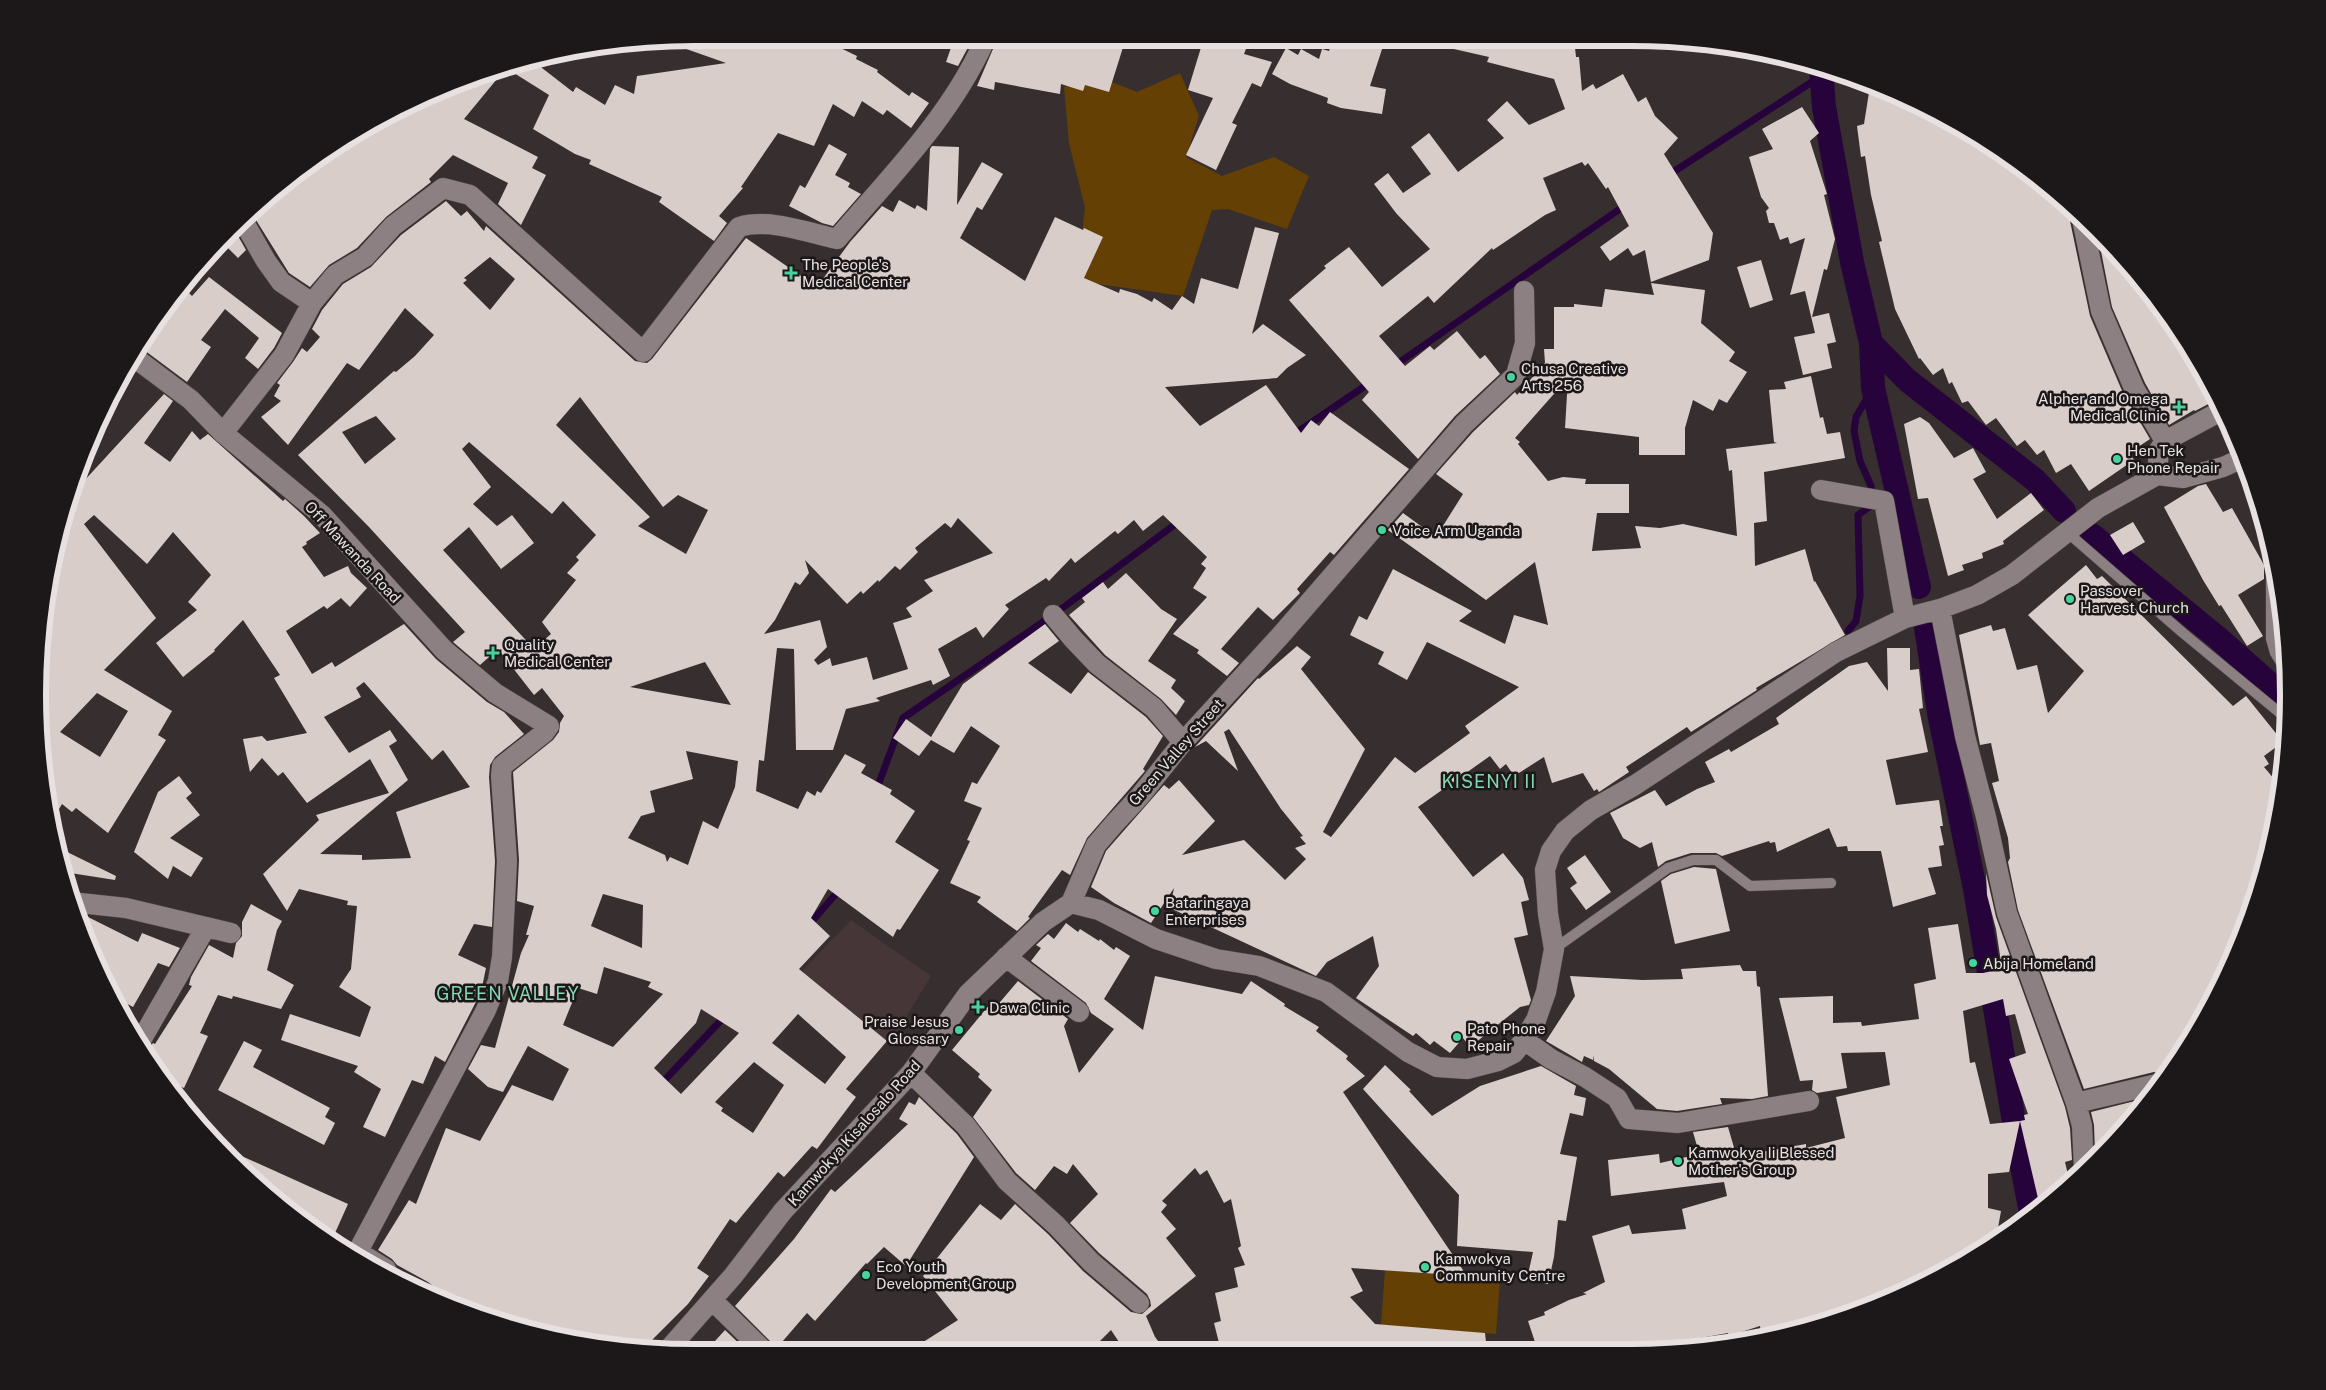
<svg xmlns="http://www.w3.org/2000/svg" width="2326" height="1390" font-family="'Public Sans',sans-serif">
	<rect width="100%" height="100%" fill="#372e2f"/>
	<path fill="#463638" d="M851,920L931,976L899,1029L887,1041L802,971Z"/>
	<path fill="#654004" d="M1180,73L1199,116L1186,157L1222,176L1274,157L1309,176L1287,229L1228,209L1212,210L1183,296L1077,281L1085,207L1069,143L1064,87L1094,75L1137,92Z
		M1385,1270L1500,1280L1496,1334L1381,1325Z"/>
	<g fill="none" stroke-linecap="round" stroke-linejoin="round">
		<path stroke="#27033b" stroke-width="7" d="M1667,176L1818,78L1821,73
			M1394,366L1627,204
			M1293,435L1371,382
			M1848,631L1856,621L1860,596L1858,515L1872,505L1871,486L1860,461L1854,431L1856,417L1873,388
			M876,791L903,718L1053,615L1181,520
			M807,927L841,888
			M659,1086L725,1016"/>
		<path stroke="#27033b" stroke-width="24" d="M1821,68L1824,107L1852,262L1871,343L1873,388L1919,587
			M1871,343L1907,380L2035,480L2064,511
			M2092,535L2218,638L2288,700
			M1925,621L1939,713L1975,889L2017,1140L2031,1213"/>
	</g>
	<path fill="#d8cdc9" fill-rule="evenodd" d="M1574,39L1576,57H1579L1582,91L1593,84L1596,89L1623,74L1638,102L1646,97L1655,116L1678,138L1664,154L1713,233L1709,260L1651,282L1645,250L1633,256L1628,248L1610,261L1600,247L1629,226L1608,187L1606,189L1588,163L1585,166L1582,162L1543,178L1556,210L1545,215L1493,250L1492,248L1434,303L1428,296L1379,336L1405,366L1430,346L1434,350L1457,331L1480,359L1485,355L1500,374L1455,416L1418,459L1362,400L1369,392L1289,300L1326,268L1324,266L1349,247L1382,287L1430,249L1396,213L1374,184L1388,173L1403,193L1431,174L1411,147L1429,133L1458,172L1504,138L1487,120L1507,101L1529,125L1565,109L1554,79L1487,62L1489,57L1445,47L1446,40Z
		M1332,40H1385L1370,86L1386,89L1382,114L1341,108L1327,103L1328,98L1290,84L1272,74L1286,48L1298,55L1301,49L1319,59L1322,49L1329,51Z
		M1084,41L1100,44L1102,41H1125L1109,92L1085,85L1083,91L1061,84L1060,94L995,82L994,90L977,86L996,42Z
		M1203,41H1249L1244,54L1272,62L1261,87L1252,83L1232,123L1237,125L1216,170L1186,155L1213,98L1188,90Z
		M828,42L857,56L856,59L878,70L877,72L909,96L912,92L929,103L911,128L887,110L883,115L862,101L854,117L833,104L814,146L778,133L741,187L743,188L719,216L727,223L714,241L659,202L662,197L589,164L591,160L575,154L533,129L549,95L506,68L464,119L538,157L532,168L546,175L521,225L498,204L508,183L453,155L429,179L431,182L386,217L357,248L329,265L310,287L289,273L251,212L295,173L380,120L386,127L404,105L484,72L533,61L573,92L576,87L605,105L615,85L634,94L637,76L726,63L675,45V43Z
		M953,42H971L958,66L946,62Z
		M1870,86L1997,148L2073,211L2070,221L2090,316L2123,393L2150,439L2129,453L2134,460L2089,491L2071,464L2056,473L2044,450L2037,455L2025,440L2017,446L1996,418L1986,425L1968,401L1962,403L1952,382L1949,384L1943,368L1933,375L1920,358L1919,359L1895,309L1879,242L1882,241L1871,195L1865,156L1861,157L1857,126L1864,124Z
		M1802,107L1819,133L1810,141L1827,194L1824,195L1835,239L1827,270L1824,269L1812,317L1829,313L1836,342L1827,344L1832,368L1803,375L1794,337L1815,333L1805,291L1790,295L1805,238L1790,244L1788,237L1780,240L1774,223H1769L1766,211L1769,208L1761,197L1749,157L1773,149L1762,129Z
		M829,144L847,154L835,175L850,183L848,187L861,194L833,226L822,223L789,206L800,185L805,188Z
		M932,146L959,147L957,205L982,162L1003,174L982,210L977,207L960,238L1025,281L1055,217L1083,230L1084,228L1103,237L1084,278L1119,293L1120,289L1137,294L1152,302L1154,298L1172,310L1182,296L1194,304L1201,278L1238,289L1255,227L1279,233L1252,334L1263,324L1306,355L1287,368L1277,378L1165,387L1200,426L1266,385L1301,433L1311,420L1319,426L1330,412L1409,469L1334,555L1330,552L1297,589L1300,593L1273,620L1258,607L1221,649L1239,663L1227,676L1197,653L1199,650L1173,634L1207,597L1193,588L1206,568L1201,564L1207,557L1163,515L1143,531L1134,520L1118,534L1115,531L1075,563L1071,558L1049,581L1046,578L1005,605L1009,609L983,638L976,627L938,649L950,676L933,685L931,680L876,698L880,701L846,709L833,750H796L794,649L777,648L764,761L759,760L756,791L798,809L807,791L815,796L817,791L821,793L845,754L866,765L861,773L892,790L890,794L915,811L895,842L939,870L900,930L897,929L893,937L828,889L811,918L830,936L799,969L887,1041L846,1089L856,1097L817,1149L812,1146L784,1177L778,1172L736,1223L730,1219L697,1268L709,1276L688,1304L649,1343L646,1341L641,1349L483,1318L443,1298L445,1295L428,1282L397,1265L392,1259L378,1250L409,1200L416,1204L446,1128L480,1141L512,1085L553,1101L569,1069L528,1046L503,1092L488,1087L468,1069L481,1045L495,1048L521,953L529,935H526L534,906L517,901L519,860L513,772L553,740L559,732L560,723L564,716L542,688L534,695L498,649L480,665L453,642L465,632L369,527L298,455L394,371L396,372L415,356L434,335L405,308L359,370L347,363L288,445L261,417L281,401L274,396L280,385L277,383L293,362L302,348L307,352L320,337L312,329L322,310L343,284L371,267L401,235L446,201L461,216L467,211L484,231L486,226L635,361L647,363L652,359L746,238L817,287L850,242L882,206L893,212L899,200L915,209L917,205L927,211L930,149ZM490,257L515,279L490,310L463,283L467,280L464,278ZM580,397L663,507L678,495L708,510L686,554L638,526L650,517L556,425ZM376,416L396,439L365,464L342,432ZM469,442L552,514L563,501L596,535L576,557L579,560L567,573L576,580L542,622L551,634L534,649L443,550L469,527L501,569L534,543L512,515L497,526L473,504L491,487L462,449ZM958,518L993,553L924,580L933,591L906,608L912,617L893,623L908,669L873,680L867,657L832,666L830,658L818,665L814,660L827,647L820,620L764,634L775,620L795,582L800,585L809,573L805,560L847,604L861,591L863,594L878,580L879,582L895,566L900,570L918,552L915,548L945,523L951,528ZM705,662L731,705L630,687ZM686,751L738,761L735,787L718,829L703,821L688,865L670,857L667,862L665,855L628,838L641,816L655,812L650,791L693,779ZM603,894L643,905L642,948L591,926ZM604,967L651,982L648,987L663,994L613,1047L563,1025L578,988L597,994ZM701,1009L739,1033L681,1094L654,1068L696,1023ZM798,1014L846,1057L825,1084L772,1043ZM754,1062L784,1085L753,1133L721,1111L723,1108L715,1102Z
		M233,227L246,250L238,258L221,241Z
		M2097,231L2178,330L2216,400L2195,411L2194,410L2169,425L2145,383L2112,307Z
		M1761,260L1773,300L1750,308L1737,267Z
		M209,277L282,333L274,348L258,369L245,358L259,338L225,309L201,340L211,347L187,382L140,347L148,329L183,287L192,296Z
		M1651,283L1705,290L1701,323L1735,352L1729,361L1747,372L1727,403L1719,399L1713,411L1693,400L1685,428V455H1639V437L1565,428L1568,378L1515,438L1520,442L1518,444L1548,481L1563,477L1586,479L1585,484H1629V513H1597L1592,551L1641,548L1635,526L1660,528L1683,524L1737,536L1732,470L1729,471L1726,449L1777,443L1774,442L1769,390L1786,389L1784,382L1811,376L1820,418L1823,417L1827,434L1840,432L1845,458L1764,472L1767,521L1754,523L1755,566L1805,549L1814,582L1815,581L1845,635L1756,688L1757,690L1691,732L1687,727L1626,767L1629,772L1599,792L1597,789L1594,791L1583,773L1552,783L1544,757L1514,776L1506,764L1500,769L1490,756L1418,807L1473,877L1503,853L1523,878L1529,900L1521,902L1528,935L1514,938L1531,1000L1529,1005L1520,1007L1470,1047L1463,1038L1450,1053L1434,1041L1430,1045L1416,1033L1413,1036L1356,998L1379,966L1373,936L1327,962L1316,976L1170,908L1174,888L1151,923L1114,903L1091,887L1106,851L1164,785L1169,789L1179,780L1215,821L1182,855L1244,840L1285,880L1306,859L1295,848L1306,844L1300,837L1303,836L1281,809L1229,729L1224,732L1238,771L1206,741L1195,747L1258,678L1259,679L1297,646L1311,657L1301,669L1365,749L1323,832L1331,837L1395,757L1415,773L1470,733L1465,726L1519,687L1427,642L1407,680L1378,664L1384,652L1350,635L1359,616L1367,620L1393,569L1472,611L1459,621L1505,644L1514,615L1548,625L1535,562L1486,600L1388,530L1403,513L1436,537L1463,494L1436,474L1473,432L1515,392L1517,395L1545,363L1544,349H1554V307H1574V304L1602,307L1605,289L1654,295Z
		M164,394L173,401L144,443L170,462L192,431L200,440L208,434L283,501L285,499L304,516L320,533L306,542L307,544L302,547L324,577L348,566L351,573L367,588L350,607L341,598L327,609L324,606L286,631L312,674L332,662L335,667L404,624L436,659L487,702L504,712L524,734L495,757L490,765L489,777L495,861L492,927L474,924L458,955L486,968L481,992L445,1062L435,1056L423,1084L412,1080L385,1137L363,1127L381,1089L354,1072L358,1066L281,1040L290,1014L360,1037L371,1007L339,987L351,969L357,906L347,905L348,901L299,889L287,911L263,874L319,820L316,815L389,793L370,759L307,803L283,772L278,776L262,758L250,772L243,739L262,736L267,741L307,733L274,678L280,675L243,620L214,650L215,651L183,677L156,643L197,610L188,602L211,575L173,532L147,564L94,515L84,524L156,618L104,670L172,711L158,735L166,740L108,833L76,808L72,812L62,804L52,821L43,781L38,695L43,609L72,484L76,477L83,482ZM364,682L432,760L443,750L470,787L396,812L411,858L362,860V855L320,854L408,780L389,746L397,741L390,730L349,753L324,717L361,697L356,688ZM97,693L128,711L100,757L60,732Z
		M1920,417L1929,423L1954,458L1973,448L1986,472L1973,479L1997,519L2031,493L2044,510L2003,541L2004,544L1982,553L1983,558L1962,565L1964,570L1948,576L1928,498L1918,499L1904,424Z
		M2206,484L2223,512L2232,508L2264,565V579L2238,595L2263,636L2247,646L2221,605L2219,606L2203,580L2164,507L2198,486Z
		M2133,522L2145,542L2123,555L2110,535Z
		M2086,565L2097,579L2102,576L2233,706L2246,696L2283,742L2264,756L2269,764L2264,767L2275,780L2272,783L2278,797L2276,824L2238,947L2178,1061L2165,1075L2154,1072L2084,1089L2018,910L2008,862L2010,858L2008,838L1992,783L1999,781L1991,743L1980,745L1959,635L1991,625L1993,631L2005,628L2017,670L2037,665L2048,713L2084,671L2028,615Z
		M1126,573L1161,609L1177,619L1148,661L1176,680L1171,688L1185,701L1176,715L1161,699L1105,655L1069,615L1085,602L1082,598L1103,582L1108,589Z
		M1045,624L1059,641L1028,663L1071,694L1088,672L1146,717L1163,736L1143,769L1145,771L1087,838L1070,875L1062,870L1028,917L1030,918L1017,931L977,902L981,897L950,883L970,841L967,840L982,808L964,801L972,782L977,784L1000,746L971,726L954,753L931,740L919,756L893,738L906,719L931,737L963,684Z
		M1887,648H1910V670L1919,669L1923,708L1919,709L1928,752L1886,760L1896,805L1939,800L1943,826H1940L1944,845L1939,846L1942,866L1928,868L1936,894L1893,907L1881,851H1848L1847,846L1837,847L1829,828L1777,852L1775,842L1770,843L1769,841L1722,856L1716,853H1691L1666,861L1658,867L1652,842L1640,848L1623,838L1610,813L1655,790L1666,806L1697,789L1715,782L1705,762L1729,749L1731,752L1779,724L1776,718L1849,666L1867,662L1888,691Z
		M179,776L192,793L186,798L200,815L170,838L203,858L191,877L173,866L168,879L134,852L158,792Z
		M59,848L116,876L115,880L64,872Z
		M1585,855L1611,892L1586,910L1570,888L1577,883L1567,868Z
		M1694,867L1716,869L1730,931L1675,944L1661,881L1671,874Z
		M1986,873L1996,917L2065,1107L2070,1128L2072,1160L2065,1162L2070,1183L2065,1189L2040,1207L2020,1121L2025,1120L2024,1115L2028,1114L2009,1059L2026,1053L2015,1014L2006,1016L2003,999L1963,1011L1970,1063L1975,1062L1990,1124L2020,1121L2009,1172L1988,1174V1208L2001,1211L1996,1239L1960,1265L1842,1318L1761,1334L1760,1326L1729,1336L1728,1333L1689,1340L1692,1348L1674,1351H1538L1528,1321L1545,1315L1544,1312L1569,1300L1587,1294L1583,1293L1605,1282L1592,1236L1629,1225L1632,1234L1686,1229L1682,1209L1727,1196L1724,1182L1611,1196L1608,1160L1659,1154L1660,1163L1700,1154L1698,1149L1706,1148L1697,1146L1693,1132L1728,1127L1735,1151H1739V1156L1806,1144V1148L1845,1138L1836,1097L1890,1085L1885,1052L1841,1053L1847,1088L1817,1093L1812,1090L1813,1080L1800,1081L1779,998L1833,996V1023L1861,1022L1862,1026L1919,1019L1914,984L1936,979L1928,928L1958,924L1966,973H1983L2002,969L1996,929L1987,895Z
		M251,904L282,921L277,930L267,970L294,985L281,1009L233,996L232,999L218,995L200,1033L208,1036L184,1088L165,1081L146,1052L153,1043L155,1044L192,986L189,985L191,977L209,945L233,958L236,943L242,936V922Z
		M76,914L84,915L138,942L142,933L180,948L169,967L158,963L133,1007L111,995L105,986Z
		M1066,923L1078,932L1080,929L1099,941L1100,939L1114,950L1116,947L1130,956L1104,999L1143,1030L1155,976L1242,994L1251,981L1285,1004L1284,1006L1319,1027L1316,1031L1348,1056L1346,1059L1365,1076L1343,1092L1467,1276L1351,1268L1363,1291L1350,1297L1375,1324L1485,1333L1487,1351H1420L1342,1344L1338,1351H1221L1214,1323L1221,1321L1215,1293L1238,1287L1234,1268L1245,1265L1238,1248L1241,1246L1231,1199L1224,1203L1207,1170L1200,1175L1195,1168L1162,1201L1167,1205L1161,1212L1176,1229L1166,1238L1196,1276L1146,1316L1155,1337L1166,1351H1125L1111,1330L1090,1351H909L958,1320L923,1276L980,1204L1001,1220L1015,1204L1048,1234L1083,1271L1131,1312L1142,1314L1151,1306L1150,1300L1147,1294L1099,1253L1070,1223L1098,1194L1073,1164L1067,1174L1054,1166L1035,1190L1016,1173L973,1117L992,1090L978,1077L980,1074L952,1050L990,1004L995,1008L1018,981L1068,1019L1064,1026L1079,1073L1114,1029L1091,1013L1086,1003L1031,961L1041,948L1036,945L1048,934L1054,939Z
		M1740,965L1743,971H1756L1757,986L1760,987L1768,1096L1752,1099L1720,1098L1722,1104L1677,1111L1657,1109L1609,1069L1594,1061L1593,1055V1060L1584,1056L1582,1062L1546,1041L1575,996L1570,976L1642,980L1683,979L1681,969Z
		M244,1041L262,1050L253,1067L330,1108L325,1117L335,1123L324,1145L218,1090Z
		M1385,1065L1411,1090L1409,1091L1432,1116L1480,1086L1541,1066L1576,1086L1574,1095L1586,1098L1583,1116L1570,1113L1560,1154L1577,1157L1566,1221L1558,1220L1554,1257L1548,1284L1527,1279L1533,1252L1457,1246L1459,1195L1363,1089Z
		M919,1097L957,1134L974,1157L906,1266L884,1247L867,1264L866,1263L815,1321L807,1313L776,1349L772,1343L735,1306L794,1239L831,1189L835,1192L908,1124L899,1119L909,1102L915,1105Z
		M2143,1099L2096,1153H2095L2094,1125L2091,1112Z
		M226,1149L348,1204L331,1242L230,1160L224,1153Z
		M725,1330L747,1351H706Z"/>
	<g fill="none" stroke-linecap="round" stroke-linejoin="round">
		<defs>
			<path id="lane" d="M2068,533L2183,633L2286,718
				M2271,552V639L2275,653L2286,671
				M1554,949L1668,868L1693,860H1716L1750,886L1831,883"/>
			<path id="street" d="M242,219L266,261L281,282L312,303
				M2082,219L2101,311L2134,388L2165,441L2159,450L2157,475
				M135,358L191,400L223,433L322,515L444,650L495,693L549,726L544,733L502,766L501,776L507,861L502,957L498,981L486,1010L356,1255
				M223,433L284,355L312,303L335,275L365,257L393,226L443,188L470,195L643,352L739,227C769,218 806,232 837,239C890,177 950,117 984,42
				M2165,441L2221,411
				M1821,490L1884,501L1905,618
				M1940,609L1965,736L1986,817L2007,913L2076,1103L2082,1126L2084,1168
				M1053,615L1074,640L1097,664L1154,708L1183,742
				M71,902L126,908L231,933
				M1071,903L1099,910L1156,939L1216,959L1259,966L1326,992L1408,1052L1437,1067L1467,1069L1498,1061L1514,1053L1524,1040L1536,1020L1546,992L1554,949L1548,914L1545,870L1551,851L1565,831L1591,810L1635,785L1836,652L1905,618L1940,609L1977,595L2012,575L2098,508L2157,475L2183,478L2223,467L2243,458
				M1071,903L1096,845L1114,824L1140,796L1183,742L1281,635L1464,424L1516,375L1525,343L1524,291
				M1006,957L1079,1012
				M1524,1040L1551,1059L1585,1077L1617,1098L1629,1119L1678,1123L1809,1101
				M140,1042L206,927
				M911,1073L966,1126L1007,1181L1056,1225L1091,1262L1139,1303
				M2076,1103L2157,1084
				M358,1252L386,1269
				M712,1300L764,1351
				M667,1351L733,1276L783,1211L911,1073L968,994L1043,922L1071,903"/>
		</defs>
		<use href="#lane" stroke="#524b4c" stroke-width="11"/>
		<use href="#street" stroke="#524b4c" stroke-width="21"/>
		<use href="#lane" stroke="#8c8082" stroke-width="10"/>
		<use href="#street" stroke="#8c8082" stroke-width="20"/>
	</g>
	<g fill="#46d49e" stroke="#1c1718" stroke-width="2">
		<path d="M788.5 265.5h5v5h5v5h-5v5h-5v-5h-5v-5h5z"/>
		<circle cx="1511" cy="377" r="5"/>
		<path d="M2176.5 399.5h5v5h5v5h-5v5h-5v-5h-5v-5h5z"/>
		<circle cx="2117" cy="459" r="5"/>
		<circle cx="1382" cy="530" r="5"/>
		<circle cx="2070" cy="599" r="5"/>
		<path d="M490.5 645.5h5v5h5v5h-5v5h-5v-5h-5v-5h5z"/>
		<circle cx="1155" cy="911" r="5"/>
		<circle cx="1973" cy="963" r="5"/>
		<path d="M975.5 999.5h5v5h5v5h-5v5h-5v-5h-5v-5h5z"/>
		<circle cx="959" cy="1030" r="5"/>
		<circle cx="1457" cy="1037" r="5"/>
		<circle cx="1678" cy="1161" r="5"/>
		<circle cx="1425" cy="1267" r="5"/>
		<circle cx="866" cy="1275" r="5"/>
	</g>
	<g text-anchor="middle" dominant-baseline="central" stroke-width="5" stroke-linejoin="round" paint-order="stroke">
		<g font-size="15" fill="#e7e1e1" stroke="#1c1718" text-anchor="start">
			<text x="802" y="264">The People's<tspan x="802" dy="17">Medical Center</tspan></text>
			<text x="1521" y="368">Chusa Creative<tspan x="1521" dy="17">Arts 256</tspan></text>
			<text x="2168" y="398" text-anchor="end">Alpher and Omega<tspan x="2168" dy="17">Medical Clinic</tspan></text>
			<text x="2127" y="450">Hen Tek<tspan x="2127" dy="17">Phone Repair</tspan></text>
			<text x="1392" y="530">Voice Arm Uganda</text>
			<text x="2080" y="590">Passover<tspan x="2080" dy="17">Harvest Church</tspan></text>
			<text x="504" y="644">Quality<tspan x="504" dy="17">Medical Center</tspan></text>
			<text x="1165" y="902">Bataringaya<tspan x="1165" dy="17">Enterprises</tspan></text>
			<text x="1983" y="963">Abija Homeland</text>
			<text x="989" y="1007">Dawa Clinic</text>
			<text x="949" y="1021" text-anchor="end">Praise Jesus<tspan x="949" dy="17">Glossary</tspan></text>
			<text x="1467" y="1028">Pato Phone<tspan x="1467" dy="17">Repair</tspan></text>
			<text x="1688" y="1152">Kamwokya Ii Blessed<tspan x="1688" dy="17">Mother's Group</tspan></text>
			<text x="1435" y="1258">Kamwokya<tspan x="1435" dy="17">Community Centre</tspan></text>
			<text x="876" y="1266">Eco Youth<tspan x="876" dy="17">Development Group</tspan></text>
		</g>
		<g font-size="15" fill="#e7e1e1" stroke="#1c1718">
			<text transform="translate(353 552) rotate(47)">Off Mawanda Road</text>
			<text transform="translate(1176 752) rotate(-49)">Green Valley Street</text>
			<text transform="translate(854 1133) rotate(-48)">Kamwokya Kisalosalo Road</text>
		</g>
		<g font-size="18" letter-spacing="1" fill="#82d7b1" stroke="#1c1718">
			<text x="1489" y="781">KISENYI II</text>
			<text x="508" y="993">GREEN VALLEY</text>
		</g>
	</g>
	<path d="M0 0H2326V1390H0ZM695 46H1631A649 649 0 0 1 2280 695V695A649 649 0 0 1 1631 1344H695A649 649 0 0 1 46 695V695A649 649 0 0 1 695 46Z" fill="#1c1718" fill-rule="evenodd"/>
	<path fill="none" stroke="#e7e1e1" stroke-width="6" d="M695 46H1631A649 649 0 0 1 2280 695V695A649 649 0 0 1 1631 1344H695A649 649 0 0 1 46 695V695A649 649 0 0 1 695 46Z"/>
</svg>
